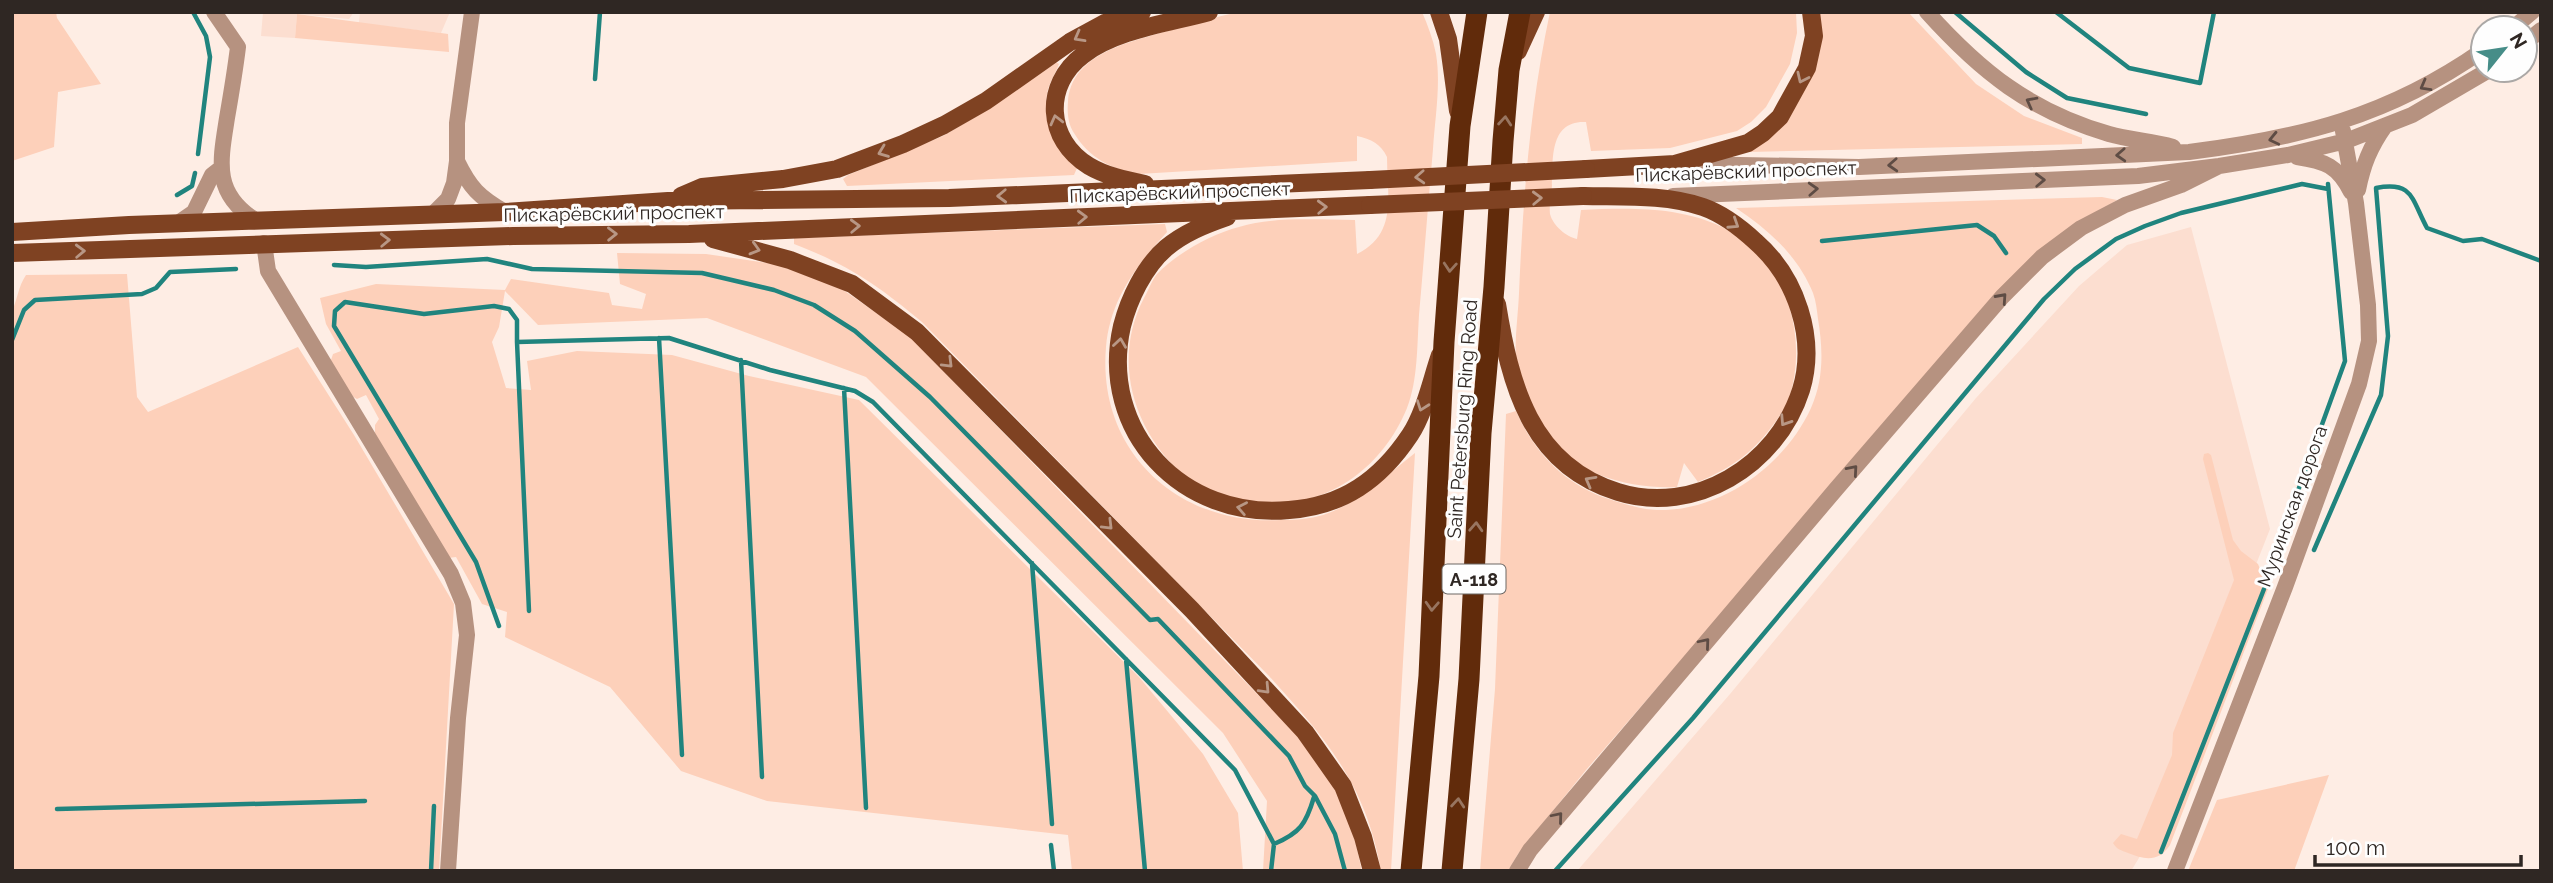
<svg xmlns="http://www.w3.org/2000/svg" width="2553" height="883" font-family="Raleway,sans-serif">
	<rect width="100%" height="100%" fill="#feede4"/>
	<path fill="#fcded0" d="M263,12H354L349,19L297,14L295,38L261,36Z
		M360,12H450L441,33L359,23Z
		M2191,227L2270,529L2142,853L2131,871H1577L1730,694L1976,398L2079,286L2127,245Z"/>
	<path fill="#fdd0ba" d="M12,12H56L57,18L101,84L58,92L54,147L12,161Z
		M1238,12H1422C1428,26 1433,39 1436,54C1441,84 1435,118 1433,149C1428,204 1424,259 1419,315C1417,345 1418,380 1407,408C1379,476 1315,515 1243,501C1221,496 1204,492 1187,478C1134,434 1111,361 1144,298C1148,291 1152,280 1157,274C1177,253 1212,234 1239,227C1276,216 1317,220 1355,220L1357,254C1398,234 1387,195 1387,157C1381,144 1371,139 1357,136V161L1139,174C1112,170 1088,157 1074,133C1068,124 1067,112 1068,102C1071,56 1123,44 1160,33C1186,25 1212,18 1238,12Z
		M1550,12H1796L1797,33L1790,64L1766,107L1751,122L1737,131L1670,148L1591,151L1586,122C1549,120 1553,160 1552,186C1551,194 1549,205 1550,214C1553,226 1567,237 1577,239L1581,210C1628,208 1678,206 1722,227C1740,236 1774,266 1783,284C1786,290 1787,298 1789,305C1798,336 1799,367 1789,399C1786,406 1780,415 1776,421C1753,453 1733,467 1698,482L1684,463L1677,487C1629,489 1573,475 1545,432C1540,424 1537,415 1533,408C1529,399 1522,388 1519,379C1512,353 1518,320 1519,293C1523,199 1530,105 1550,12Z
		M1817,12H1908L1976,84L2024,116L2082,138V144L1748,152L1746,148L1783,119Z
		M297,14L441,33L448,34L449,52L295,38Z
		M1056,62L1059,64C1055,75 1048,84 1047,95C1042,124 1055,150 1077,168L1074,175L847,186L843,179L848,175L943,136L980,114Z
		M2102,197L2117,200L2046,245L1993,300L1586,770L1518,854L1508,871H1480L1495,689L1506,414L1516,411C1534,452 1565,485 1609,499C1627,505 1646,511 1666,510C1727,507 1786,463 1811,408C1824,379 1823,349 1818,319C1817,311 1816,301 1813,293C1798,256 1769,230 1736,208Z
		M1165,224L1167,232C1136,266 1110,300 1106,347C1097,452 1179,526 1281,520C1295,520 1310,519 1323,515C1360,503 1385,476 1415,453L1391,871H1381C1366,784 1326,739 1269,676L922,322C879,286 847,264 794,244V238Z
		M617,253L706,254L788,266L839,287L908,335L1297,735L1336,788L1355,840L1362,871H1263L1267,801L1223,733L866,377L707,318L538,325L505,291L499,327L492,342L506,388L531,390L527,361L577,351L672,355L749,376L859,400L1139,677L1203,754L1238,813L1243,871H1072L1068,835L767,801L681,771L610,687L505,637L507,612L482,604L456,557L448,558L375,435V425L379,419L366,395L357,399L348,394L330,363L333,354L341,351L326,324L320,298L376,284L505,290L511,279L609,293L612,305L642,309L646,294L620,284Z
		M127,274L137,397L148,412L298,347L354,435L454,604L439,871H12V311C18,298 18,287 26,275Z
		M2208,453L2211,455L2233,540L2241,551L2258,564L2268,589L2170,845C2159,862 2145,860 2128,853C2121,850 2117,850 2113,843L2121,834L2137,839L2172,755L2173,733L2234,580L2203,459L2204,454Z
		M2329,775L2294,871H2188L2217,800Z"/>
	<g fill="none" stroke-linecap="round" stroke-linejoin="round">
		<path stroke="#20847e" stroke-width="4.5" d="M193,12L206,36L210,57L198,154
			M1955,12L2026,72L2067,98L2146,114
			M2056,12L2129,68L2200,83L2214,12
			M595,79L600,12
			M177,195L192,186L195,173
			M1822,241L1977,225L1994,236L2006,253
			M334,265L366,267L487,259L532,269L702,273L774,290L814,305L855,331L930,397L1150,620L1158,619L1289,756L1305,786L1315,796L1335,834L1345,871
			M659,338L682,755
			M12,340L24,310L35,300L142,294L156,288L170,272L236,269
			M517,342L529,611
			M741,360L762,777
			M844,388L866,808
			M2291,510L2345,361L2328,184
			M2314,550L2381,395L2388,336L2376,188C2413,181 2411,198 2427,228L2463,241L2482,239L2541,261
			M1032,563L1052,824
			M499,626L476,562L334,326L335,311L345,302L424,314L494,306L509,309L517,320V342L669,338L770,370L855,391L873,402L1235,770L1274,844L1271,871
			M1126,659L1145,871
			M57,809L365,801
			M1274,844C1300,833 1306,824 1314,797
			M1051,845L1054,871
			M2161,852L2264,589
			M431,871L434,806
			M1555,871L1693,718L2018,330L2044,299L2075,269L2116,239L2145,226L2181,213L2302,184L2328,189"/>
		<path stroke="#b69280" stroke-width="16" d="M214,12L238,47C235,71 231,95 227,118C220,162 213,193 255,220
			M1927,12C1981,72 2030,111 2109,134C2130,140 2152,141 2173,147
			M2513,28L2532,12
			M2525,43L2541,30
			M2297,157C2325,161 2338,166 2351,192
			M457,161C470,188 479,197 505,212
			M1685,164L1859,167L2189,152C2301,138 2389,116 2483,50
			M2358,190C2363,165 2370,147 2385,126
			M1673,196L2138,176L2219,166L2288,155L2346,141L2412,115L2489,70
			M433,214L448,199L454,183L457,161V123L472,12
			M178,223L194,212L212,175L221,168
			M264,243L268,271L451,574L463,603L467,635L458,718L448,871
			M1517,871L1530,850L1837,488L2002,297L2042,257L2081,228L2125,205L2181,185L2219,166
			M2175,871L2285,587L2359,384L2369,341L2368,305L2356,203L2343,131"/>
		<path stroke="#7f4222" stroke-width="18" d="M1439,12L1448,39L1458,111
			M1518,51L1536,12
			M1586,169L1675,164L1748,143L1763,133L1780,117L1807,68L1814,36L1811,12
			M1145,184C1125,180 1106,176 1089,166C1046,140 1043,85 1083,55C1115,30 1169,23 1209,12
			M681,196L702,187L783,179L837,169L903,144L944,125L986,101L1070,42L1105,23L1142,12
			M1227,217C1204,225 1184,233 1166,248C1144,267 1129,299 1122,326C1098,432 1183,520 1289,510C1343,506 1380,480 1410,435C1425,412 1431,381 1440,355
			M12,232L129,225L505,212L668,201L949,198L1370,180
			M713,239L790,260L852,284L917,332L1192,610L1305,732L1343,786L1363,837L1372,871
			M12,253L513,236L689,234L1370,205
			M1497,304C1510,384 1530,465 1618,492C1694,516 1777,466 1801,390C1817,338 1796,277 1756,242C1741,228 1723,214 1703,207C1665,194 1622,197 1583,196"/>
		<path stroke="#612b0b" stroke-width="21" d="M1411,871L1429,676L1444,342L1460,126L1477,12
			M1452,871L1469,679L1481,433L1494,287L1503,141L1509,70L1520,12"/>
		<path stroke="#7f4222" stroke-width="18" d="M1370,180L1586,169
			M1370,205L1583,196"/>
	</g>
	<defs><path id="oneway-chevron" d="M-2-3.5L2.5 0L-2 3.5" fill="none" stroke-width="1.6" stroke-linecap="round" stroke-linejoin="round" transform="scale(1.75)"/></defs>
	<g stroke="#b89785">
		<use href="#oneway-chevron" transform="translate(1079 37) rotate(151)"/>
		<use href="#oneway-chevron" transform="translate(1802 78) rotate(115)"/>
		<use href="#oneway-chevron" transform="translate(1056 120) rotate(-104)"/>
		<use href="#oneway-chevron" transform="translate(883 152) rotate(159)"/>
		<use href="#oneway-chevron" transform="translate(1420 177) rotate(177)"/>
		<use href="#oneway-chevron" transform="translate(1002 196) rotate(178)"/>
		<use href="#oneway-chevron" transform="translate(1537 198) rotate(-2)"/>
		<use href="#oneway-chevron" transform="translate(1322 207) rotate(-2)"/>
		<use href="#oneway-chevron" transform="translate(1082 217) rotate(-2)"/>
		<use href="#oneway-chevron" transform="translate(1734 224) rotate(33)"/>
		<use href="#oneway-chevron" transform="translate(855 226) rotate(-2)"/>
		<use href="#oneway-chevron" transform="translate(612 234) rotate(-1)"/>
		<use href="#oneway-chevron" transform="translate(385 240) rotate(-2)"/>
		<use href="#oneway-chevron" transform="translate(755 249) rotate(16)"/>
		<use href="#oneway-chevron" transform="translate(80 251) rotate(-2)"/>
		<use href="#oneway-chevron" transform="translate(1120 343) rotate(-82)"/>
		<use href="#oneway-chevron" transform="translate(948 363) rotate(45)"/>
		<use href="#oneway-chevron" transform="translate(1422 406) rotate(110)"/>
		<use href="#oneway-chevron" transform="translate(1785 421) rotate(123)"/>
		<use href="#oneway-chevron" transform="translate(1590 481) rotate(-151)"/>
		<use href="#oneway-chevron" transform="translate(1242 508) rotate(-169)"/>
		<use href="#oneway-chevron" transform="translate(1108 525) rotate(45)"/>
		<use href="#oneway-chevron" transform="translate(1265 689) rotate(47)"/>
	</g>
	<g stroke="#5e4c44">
		<use href="#oneway-chevron" transform="translate(2425 86) rotate(151)"/>
		<use href="#oneway-chevron" transform="translate(2031 102) rotate(-152)"/>
		<use href="#oneway-chevron" transform="translate(2274 139) rotate(167)"/>
		<use href="#oneway-chevron" transform="translate(2121 155) rotate(177)"/>
		<use href="#oneway-chevron" transform="translate(1893 165) rotate(177)"/>
		<use href="#oneway-chevron" transform="translate(2040 180) rotate(-2)"/>
		<use href="#oneway-chevron" transform="translate(1813 189) rotate(-3)"/>
		<use href="#oneway-chevron" transform="translate(2002 298) rotate(-48)"/>
		<use href="#oneway-chevron" transform="translate(1853 470) rotate(-49)"/>
		<use href="#oneway-chevron" transform="translate(1705 643) rotate(-50)"/>
		<use href="#oneway-chevron" transform="translate(1558 817) rotate(-50)"/>
	</g>
	<g stroke="#987560">
		<use href="#oneway-chevron" transform="translate(1505 121) rotate(-85)"/>
		<use href="#oneway-chevron" transform="translate(1450 267) rotate(94)"/>
		<use href="#oneway-chevron" transform="translate(1476 527) rotate(-87)"/>
		<use href="#oneway-chevron" transform="translate(1432 606) rotate(93)"/>
		<use href="#oneway-chevron" transform="translate(1458 803) rotate(-85)"/>
	</g>
	<g text-anchor="middle" dominant-baseline="central" stroke-width="6" stroke-linejoin="round" paint-order="stroke">
		<rect fill="#fefefe" stroke="#6d6865" stroke-width="2" x="1442.5" y="564.5" width="63" height="29" rx="5"/>
		<g font-size="18" font-weight="bold" fill="#2f2723">
			<text x="1474" y="579">А-118</text>
		</g>
		<g font-size="19" fill="#2f2723" stroke="#fefefe">
			<text transform="translate(1746 171) rotate(-2)">Пискарёвский проспект</text>
			<text transform="translate(1180 192) rotate(-2)">Пискарёвский проспект</text>
			<text transform="translate(614 213) rotate(-1)">Пискарёвский проспект</text>
			<text transform="translate(1462 419) rotate(-86)">Saint Petersburg Ring Road</text>
			<text transform="translate(2292 506) rotate(-70)">Муринская дорога</text>
		</g>
	</g>
	<rect width="2553" height="883" fill="none" stroke="#2f2723" stroke-width="28"/>
	<g transform="translate(2504 49) rotate(60)"><circle r="33" fill="#fefefe" stroke="#aba8a6" stroke-width="2"/>
	<path d="M0-5L12 26L0 18L-12 26Z" fill="#468d88"/>
	<text y="-10" font-size="19" font-weight="bold" text-anchor="middle" fill="#2f2723">N</text>
	</g>
	<path d="M2315 855v10h206v-10" fill="none" stroke="#2f2723" stroke-width="3.5"/>
	<text x="2326" y="855" font-size="21" fill="#2f2723" stroke="#fefefe" stroke-width="5" paint-order="stroke">100 m</text>
</svg>
